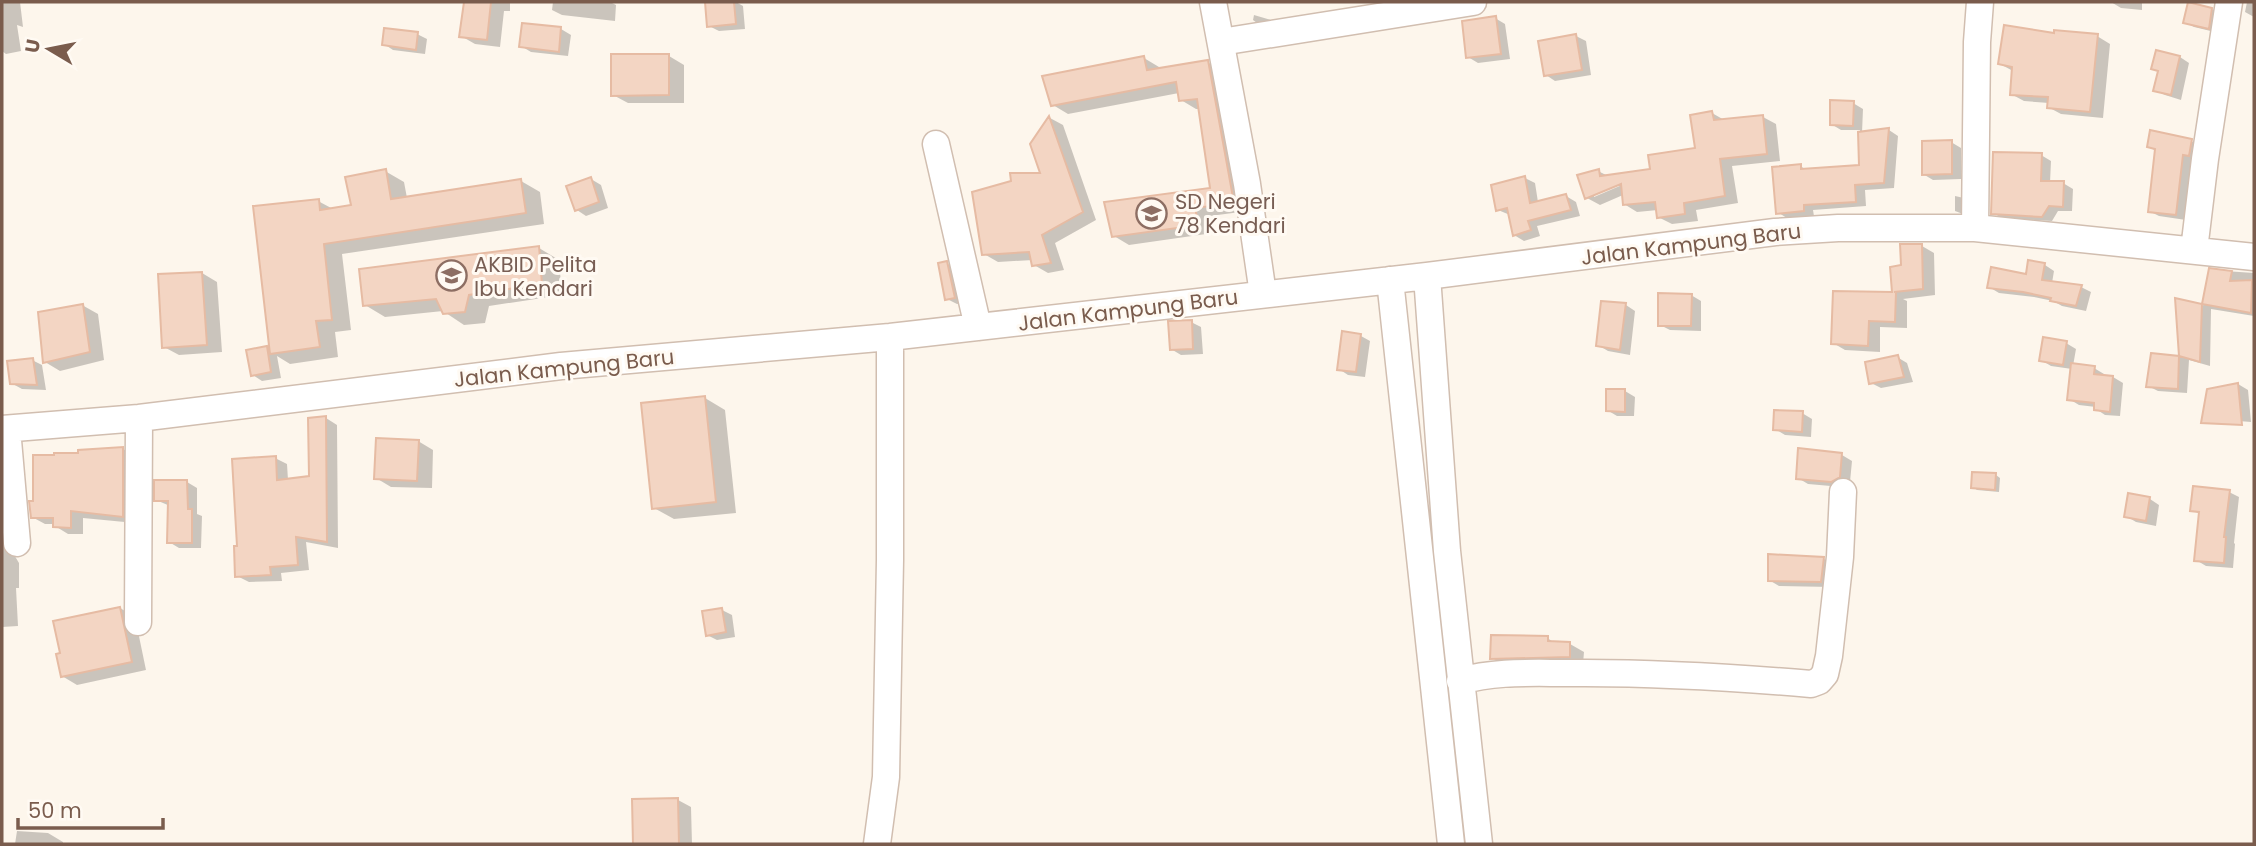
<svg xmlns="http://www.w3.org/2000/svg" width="2256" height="846" font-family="Poppins,sans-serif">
	<rect width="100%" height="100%" fill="#fdf6ec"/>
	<path fill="#0003" fill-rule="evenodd" d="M2,2H20L23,27L17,25L21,51L6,54L2,51Z
		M465,2H510V11H504L500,47L475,44L461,36Z
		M553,2H610L616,5L615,21L562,15L552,10Z
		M736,2L743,6L745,29L719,31L709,26L707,3Z
		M2111,2H2142V10L2121,8Z
		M2247,2H2254V17L2245,12Z
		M2212,9L2221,15L2219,33L2194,27L2185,22Z
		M1254,15L1271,20H1273L1257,23L1253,20Z
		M1495,18L1505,24L1510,59L1478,63L1468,57Z
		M561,29L571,35L568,56L531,52L521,46Z
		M417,34L427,39L425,54L393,50L384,44Z
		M2055,35L2097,36L2110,44L2103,118L2061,114L2048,107L2049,103L2024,101L2011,94L2013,71L2000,64Z
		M1576,36L1586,41L1591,75L1555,81L1546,75Z
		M669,56L684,65V103H628L613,95Z
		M2180,57L2189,63L2181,100L2165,95L2155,90L2160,72L2153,68Z
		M1144,58L1159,67L1160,70L1207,62L1223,71L1248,211L1210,216L1213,233L1129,245L1114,236L1212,189L1200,109H1196L1181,100L1179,93L1068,114L1053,105Z
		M1853,103L1863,109L1862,133L1889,130L1898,136L1894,188L1865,190L1866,206L1813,210L1814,216L1787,218L1777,212L1800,166L1807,170L1861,166L1860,130H1841L1831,124Z
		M1712,113L1726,121L1763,117L1776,124L1780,161L1732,166L1738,203L1696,210L1698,221L1672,224L1658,217V210L1637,212L1624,204L1623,195L1600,205L1587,198L1598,171L1608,176L1652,171L1697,150ZM1628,179L1629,182L1594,197V194Z
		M1050,118L1063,125L1096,220L1055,243L1064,270L1048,273L1034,265L1033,260L998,262L984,254L1014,182L1043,174L1032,144Z
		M2191,141L2201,146L2186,220L2159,216L2149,211L2156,151L2149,147Z
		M1951,142L1961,148V179L1933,180L1923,174Z
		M2041,155L2051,161L2050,183H2063L2073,189L2072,211H2058L2052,221L2002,218L1993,213Z
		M385,171L404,182L407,198L521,181L540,192L544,224L342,254L351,330L335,332L338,357L290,364L277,356L281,378L262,381L253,375L267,348L271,351L318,201L333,209L353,206Z
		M1525,178L1535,183L1538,202L1566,196L1576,202L1580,216L1537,226L1540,236L1524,241L1514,235L1510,215L1498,210Z
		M591,179L601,185L608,208L586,216L577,210Z
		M1955,196L1964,198L1963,214L1955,211Z
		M1922,246L1934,253L1935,295L1903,299L1907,301V328L1880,327V352L1845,350L1833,343L1894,294L1892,268L1903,267Z
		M539,248L559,260L562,295L489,306L485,323L464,325L443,311L385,317L365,305Z
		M946,263L956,269L964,303L957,304L947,299Z
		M2045,265L2054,271L2052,283L2081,287L2091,292L2086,311L2062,306L2053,301L2034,297L1999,293L1989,287L2027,276Z
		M2210,270L2254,273V316L2211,309L2210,366L2189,360L2187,393L2158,391L2148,386L2153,354L2181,358L2177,300L2203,306Z
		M202,273L217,282L222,352L179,355L164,347Z
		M1691,295L1701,301V331L1670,330L1660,325Z
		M82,305L98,314L104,360L60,371L45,362Z
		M1626,305L1635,311L1630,355L1608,351L1598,345Z
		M1191,322L1201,327L1203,354L1181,355L1171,349Z
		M1361,336L1370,341L1365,377L1348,375L1339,369Z
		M2066,343L2076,349L2073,366L2094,368L2104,374V377H2113L2123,383L2120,416L2105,415L2096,409V407L2079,405L2069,399L2072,369L2051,366L2041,360Z
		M1897,357L1907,363L1913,382L1881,388L1871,383Z
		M32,360L42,365L46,390L22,389L11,383Z
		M2238,384L2248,390L2251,422L2214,419Z
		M1625,391L1635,397L1634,416H1617L1607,410Z
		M705,398L725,410L736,513L674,519L654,508Z
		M1802,413L1812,419L1811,437L1785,435L1775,429Z
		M326,418L337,425L338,548L306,542L309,570L281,573L282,581L249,582L237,576L239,547L275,458L287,464L288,480L310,478Z
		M418,441L433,450L432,488L391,487L376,478Z
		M2,449L13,553L19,563V588H16L18,626L2,627Z
		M123,449L136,456L135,523L83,518V534H68L55,526V524H45L32,517L35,503L56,457Z
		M1799,450L1842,455L1852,461L1850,482L1842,487L1808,484L1798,478Z
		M1974,474L1996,475L2000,478L1999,492L1977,490L1973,487Z
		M187,482L197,488V514L202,516L201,548H179L169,542L170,506L156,500Z
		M2229,492L2239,497L2234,543L2235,544L2233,568L2206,566L2196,560L2200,514L2192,510Z
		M2150,499L2159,505L2156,526L2136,522L2126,516Z
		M1824,559L1833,564L1831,587L1779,586L1769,580Z
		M120,608L135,617L146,670L77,685L62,676Z
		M722,610L732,615L735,637L717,640L707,635Z
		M1547,638L1557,644H1570L1584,652L1583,664L1506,666L1492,658Z
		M678,800L691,807L692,844H635L634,801Z
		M17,831L48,833L63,842V844H15Z"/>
	<path fill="#f3d5c3" stroke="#e6bba3" stroke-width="2" d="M464,2H491L487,40L459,37Z
		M705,2H734L736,24L707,27Z
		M2188,2L2212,8L2209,29L2183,23Z
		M1496,16L1501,54L1466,58L1462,21Z
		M522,23L561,27L559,52L519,47Z
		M2004,25L2054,33V30L2098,34L2090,112L2047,108L2048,97L2010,95L2012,67L1998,64Z
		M384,28L418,32L416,50L382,45Z
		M1576,34L1582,70L1544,76L1538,41Z
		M2156,50L2180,56L2171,95L2153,91L2158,71L2151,69Z
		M611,54H669V95L611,96Z
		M1144,56L1147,70L1208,60L1234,203L1195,208L1199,225L1112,237L1104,202L1210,188L1197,99L1179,101L1176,82L1051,106L1042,76Z
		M1830,100L1854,101L1853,126L1830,125Z
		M1712,111L1714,120L1763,115L1767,154L1720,159L1725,196L1684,203L1685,214L1657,218L1655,202L1623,205L1621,184L1585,199L1577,175L1599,169L1600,176L1650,169L1648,155L1695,148L1690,115Z
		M1049,116L1083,212L1042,235L1051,263L1032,266L1029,252L982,255L972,192L1011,181L1010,173H1040L1030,144Z
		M1889,128L1884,183L1855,185L1856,202L1804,205V211L1776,214L1772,167L1801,164V169L1859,165L1858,132Z
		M2150,130L2192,139L2189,156L2183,155L2176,215L2148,212L2155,149L2147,147Z
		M1952,140V174L1922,175V141Z
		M1993,152L2042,153L2041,181H2064L2063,207L2049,206L2042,217L1991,214Z
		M386,169L391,199L521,179L526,213L324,244L332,320L316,321L320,347L270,354L253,206L319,199L320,210L351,205L345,177Z
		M1525,176L1530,203L1566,194L1571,210L1528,221L1531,230L1513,236L1507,208L1496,211L1491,185Z
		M591,177L599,202L575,211L566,186Z
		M1900,244H1922L1923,289L1894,292H1896L1895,322L1869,321L1868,346L1831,344L1833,291L1892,292L1890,267L1901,265Z
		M539,246L542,284L469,295L465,312L443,314L436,299L363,306L359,269Z
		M2028,260L2045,263L2042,280L2082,285L2076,306L2050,301L2051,298L2023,292L1987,288L1991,267L2026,274Z
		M947,261L955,298L945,300L938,263Z
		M2209,268L2232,271L2230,281L2252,280L2251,313L2202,304Z
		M202,272L207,345L162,348L158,274Z
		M1658,293L1692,294L1691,326H1658Z
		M2175,298L2202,304L2200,362L2179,356Z
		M1601,301L1626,303L1620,350L1596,346Z
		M83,304L90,352L43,363L38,312Z
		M1192,320L1193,349L1170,350L1168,321Z
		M1342,331L1361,334L1356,372L1337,370Z
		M2043,337L2067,341L2063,365L2039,361Z
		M267,346L271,372L251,376L246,350Z
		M2151,353L2179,356L2178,389L2146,387Z
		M1898,355L1904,377L1869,384L1865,362Z
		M33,358L37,385L10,384L7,361Z
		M2071,363L2095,366L2094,374L2113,376L2110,412L2094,410V403L2067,400Z
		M2238,383L2242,425L2201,423L2207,389Z
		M1606,389H1625V412L1606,411Z
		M705,396L716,502L652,509L641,403Z
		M1774,410L1803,411L1802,432L1773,430Z
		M326,416L327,542L296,537L298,565L270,567L271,575L235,577L234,546H237L232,459L276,456L277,480L309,476L308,418Z
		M376,438L419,440L417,481L374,479Z
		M123,447V517L71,511V528L53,527V518H31L29,501H33V455H54V453H78V450Z
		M1798,448L1842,453L1840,477L1831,482L1796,479Z
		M1972,472L1996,473L1995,490L1971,488Z
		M154,480H187L188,509H192V543H167L168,501H154Z
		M2193,486L2230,490L2224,537H2226L2224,563L2194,561L2199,512L2190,511Z
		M2128,493L2150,497L2146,521L2124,517Z
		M1768,554L1824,557L1821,582L1768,581Z
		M120,607L132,662L61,677L56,654L60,653L53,621Z
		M722,608L726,632L706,636L702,611Z
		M1491,635L1548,636V641L1570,642V657L1490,659Z
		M678,798L679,844H633L632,799Z"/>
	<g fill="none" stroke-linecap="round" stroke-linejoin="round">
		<defs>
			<path id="minor" d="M1213,2L1247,184L1263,294
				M1221,42L1473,2
				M936,144L978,327
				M1975,228L1977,42L1980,2
				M2194,250L2205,159L2229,2
				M1427,276L1447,551L1479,844
				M1390,280L1451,844
				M2,429L139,418L561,366L890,337L1427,276L1775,232L1838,228H1975L2254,257
				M7,429L17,543
				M138,622L139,418
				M1460,681C1495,671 1530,673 1566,673C1648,672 1729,677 1811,684L1819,681L1825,674L1829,656L1840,557L1843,492
				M877,844L886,777L890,560V337"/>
		</defs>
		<use href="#minor" stroke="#d1beb0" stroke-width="29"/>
		<use href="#minor" stroke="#fff" stroke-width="26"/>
	</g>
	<defs>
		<symbol id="school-ring" viewBox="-11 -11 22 22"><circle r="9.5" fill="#fffaf3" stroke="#8d6e63" stroke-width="1.5"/><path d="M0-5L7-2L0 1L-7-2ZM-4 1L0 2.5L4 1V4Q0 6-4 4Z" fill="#8d6e63"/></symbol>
		<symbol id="university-ring" viewBox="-11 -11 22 22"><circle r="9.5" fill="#fffaf3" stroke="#8d6e63" stroke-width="1.5"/><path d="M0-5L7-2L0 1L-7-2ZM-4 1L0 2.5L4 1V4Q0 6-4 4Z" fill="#8d6e63"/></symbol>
	</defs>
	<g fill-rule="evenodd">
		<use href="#school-ring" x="1134" y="196" width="35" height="35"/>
		<use href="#university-ring" x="434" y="258" width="35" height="35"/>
	</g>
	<g text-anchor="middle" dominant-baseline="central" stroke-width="6" stroke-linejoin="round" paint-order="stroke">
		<g font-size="21" fill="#785e54" stroke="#fffaf3" text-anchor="start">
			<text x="1175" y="201">SD Negeri<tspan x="1175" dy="24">78 Kendari</tspan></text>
			<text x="474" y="264">AKBID Pelita<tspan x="474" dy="24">Ibu Kendari</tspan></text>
		</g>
		<g font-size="21" fill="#7a5c4d" stroke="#fffaf3">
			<text transform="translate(1691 244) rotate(-7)">Jalan Kampung Baru</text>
			<text transform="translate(1128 310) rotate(-7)">Jalan Kampung Baru</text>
			<text transform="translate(564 368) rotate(-6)">Jalan Kampung Baru</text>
		</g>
	</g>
	<rect width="2256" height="846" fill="none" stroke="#7a5c4d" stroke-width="7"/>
	<g transform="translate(49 49) rotate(280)" stroke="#fffaf3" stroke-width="5" paint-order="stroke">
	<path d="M0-5L12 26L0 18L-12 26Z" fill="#7a5c4d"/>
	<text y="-10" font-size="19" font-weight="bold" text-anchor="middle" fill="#7a5c4d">U</text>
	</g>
	<path d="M18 818v10h145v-10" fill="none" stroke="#7a5c4d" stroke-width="3.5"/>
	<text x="28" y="818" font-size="21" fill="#7a5c4d" stroke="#fffaf3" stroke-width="5" paint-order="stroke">50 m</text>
</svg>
